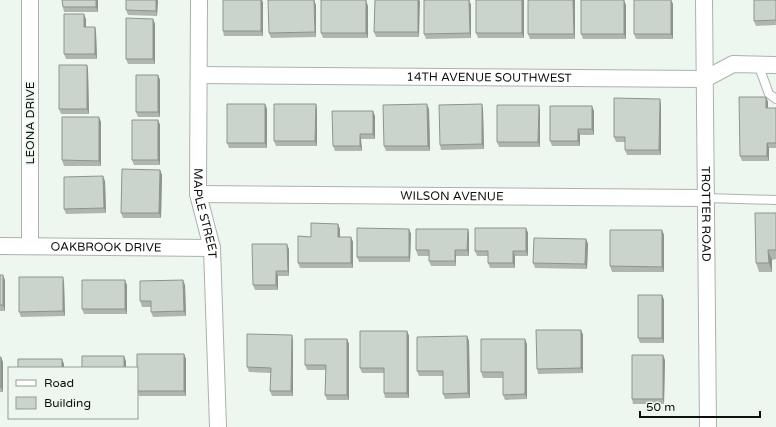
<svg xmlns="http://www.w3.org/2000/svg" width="776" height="427" font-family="'Varela Round',sans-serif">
	<rect width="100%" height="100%" fill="#edf7ef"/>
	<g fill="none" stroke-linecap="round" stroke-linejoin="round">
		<defs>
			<path id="service" d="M758,64L769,94L776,99
				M706,198L776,200"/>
			<g id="minor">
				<path d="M30,0V246"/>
				<path id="s1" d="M199,0L198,194L212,248L218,427"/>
				<path id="s2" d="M704,0L708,427"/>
				<path id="s3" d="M199,75L705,79L733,64L776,65"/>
				<path id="s4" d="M198,194L706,198"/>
				<path id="s5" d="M0,246L212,248"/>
			</g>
		</defs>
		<use href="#service" stroke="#a9b3ab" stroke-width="10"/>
		<use href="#minor" stroke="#a9b3ab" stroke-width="18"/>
		<use href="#service" stroke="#fff" stroke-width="8"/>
		<use href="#minor" stroke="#fff" stroke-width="16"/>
	</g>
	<path fill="#aeb6af" d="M62,0H98V12H64L63,7Z
		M126,0H158L157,16L128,15L126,10Z
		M223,0H262L263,3V36H224L223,31Z
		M305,0L316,5V37L271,38L269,33Z
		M375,0H419V37H376L374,32Z
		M469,0L471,5V38L426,39L424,34Z
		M524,0V38H478L476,33Z
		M528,0H575V39H530L528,34Z
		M634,0H671L673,4V39H636L634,34Z
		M776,0V25L756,26L754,21Z
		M626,5V39H583L581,34Z
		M368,6V38H323L321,33Z
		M86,19V27H95L96,32L97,59H66L64,54Z
		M153,19L155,24V64H128L126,59Z
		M87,65L88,70L89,114H61L59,109Z
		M158,75L160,80V117H138L136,112Z
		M766,97L768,102V108H776V148H769V161H742L740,156Z
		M265,104L267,109V148H229L227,143Z
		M316,104L317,109V146H276L274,141Z
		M661,104V155H627L625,150V142H616L614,137Z
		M429,109L430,151H386L384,146Z
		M483,109L484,149L441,150L440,145Z
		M540,110V147H499L497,142Z
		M594,111V135H580V146H552L550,141Z
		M375,116V139H361L362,151H335L333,146Z
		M158,120L160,125V165H134L132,160Z
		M101,122V166H64L62,160Z
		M160,170L162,175L161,218H123L121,213Z
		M105,181L106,213L66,214L64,209Z
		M776,213V259L772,260V272H759L756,263Z
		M526,228L528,233V256H515V268H490L488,263V256H477L475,251Z
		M340,229V237H351L353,242V268H300L298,263Z
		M409,229L411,234L410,262H359L357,257Z
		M468,229L469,234V256H456V266H431L429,261V256H418L416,250Z
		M662,230L664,235V272H612L610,266Z
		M586,239L588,244L587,269L535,268L533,263Z
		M289,249V276H278V290H255L253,285Z
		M0,275L5,280V311H0Z
		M64,282L65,316L21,317L19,312Z
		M127,285V314H84L82,309Z
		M185,285L186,316L153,317L151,312V307H142L140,301Z
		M662,295L664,300V343H640L638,338Z
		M581,330L583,335V373L538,374L537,369Z
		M407,331L409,336V398H385L384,393V373H362L360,368Z
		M467,336L469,341L470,398L445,399L443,394V376H419L417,371Z
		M347,339L349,344V400H327L325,395L326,370H307L305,365Z
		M293,340V396H272L270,391L271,373L249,372L247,367Z
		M527,344V399L505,400L503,395V378H483L481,372Z
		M137,354H184L186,359V396H139L137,391Z
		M0,357L3,362V392H0Z
		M665,360L664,404H633L632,399Z"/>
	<path fill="#8d948f" d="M96,0H98V12L96,7Z
		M156,0H158L157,16L156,11Z
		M261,0H262L263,3V36L261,31Z
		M314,0L316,5V37L315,32Z
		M366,0L368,6V38L366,33Z
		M418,0H419L420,1L419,37L418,32Z
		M469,0L471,5V38L470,33Z
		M522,0H524V38L522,33Z
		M573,0H575V39L574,34Z
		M624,0L626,5V39L624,34Z
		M671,0L673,4V39L671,34Z
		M84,14L86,19V32L84,27Z
		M153,19L155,24V64L153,59Z
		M95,27L96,32L97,59L95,54Z
		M87,65L88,70L89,114L87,109Z
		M158,75L160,80V117L158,112Z
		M766,97L768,102V113L766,108Z
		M660,99L661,104V155L659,150Z
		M265,104L267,109V148L265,143Z
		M316,104L317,109V146L315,141Z
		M427,104L429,109L430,151L428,146Z
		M482,104L483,109L484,149L482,144Z
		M539,105L540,110V147L538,142Z
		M592,106L594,111V135L592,129Z
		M373,111L375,116V139L373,134Z
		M99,117L101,122V166L99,161Z
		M158,120L160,125V165L158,160Z
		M578,129L580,135V146L578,141Z
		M360,134L361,139L362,151L360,146Z
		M767,143L769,148V161L767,156Z
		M160,170L162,175L161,218L159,213Z
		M103,176L105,181L106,213L104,208Z
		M338,224L340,229V242L338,237Z
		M526,228L528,233V256L526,251Z
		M409,229L411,234L410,262L409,257Z
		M468,229L469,234V256L467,250Z
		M662,230L664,235V272L662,267Z
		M351,237L353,242V268L351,263Z
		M586,239L588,244L587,269L585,264Z
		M287,244L289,249V276L288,271Z
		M455,250L456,256V266L455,261Z
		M768,250L772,260V272L769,263Z
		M513,251L515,256V268L513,263Z
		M276,271L278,276V290L276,285Z
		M3,275L5,280V311L3,305Z
		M63,277L64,282L65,316L63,311Z
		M125,280L127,285V314L125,309Z
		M183,280L185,285L186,316L184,311Z
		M662,295L664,300V343L662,338Z
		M581,330L583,335V373L581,368Z
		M407,331L409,336V398L407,393Z
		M292,335L293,340V396L291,391Z
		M467,336L469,341L470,398L468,393Z
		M347,339L349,344V400L347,395Z
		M525,339L527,344V399L525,394Z
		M184,354L186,359V396L184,391Z
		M663,355L665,360L664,404L663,399Z
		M124,356L126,361V368H124Z
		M1,357L3,362V392L1,387Z
		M62,359L64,364V368H62Z"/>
	<path fill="#cad4cc" stroke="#8d948f" d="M62,0H96V7H63Z
		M126,0H156V11L126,10Z
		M223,0H261V31H223Z
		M268,0H314L315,32L269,33Z
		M321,0H366V33H321Z
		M375,0H418V32H374Z
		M424,0H469L470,33L424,34Z
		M476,0H522V33H476Z
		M528,0H573L574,34H528Z
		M581,0H624V34H581Z
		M634,0H671V34H634Z
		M754,0H776V20L754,21Z
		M64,14H84V27H95V54H64Z
		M126,18L153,19V59H126Z
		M59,65H87V109H59Z
		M136,75H158V112H136Z
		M739,97H766V108H776V143H767V156H740Z
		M614,98L660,99L659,150H625V137H614Z
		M227,104H265V143H227Z
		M274,104H316L315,141H274Z
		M427,104L428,146H384L383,105Z
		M482,104V144L440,145L439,105Z
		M497,105H539L538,142H497Z
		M550,106H592V129H578V141H550Z
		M332,111H373V134H360V146H333Z
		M62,117H99V161L62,160Z
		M132,120H158V160H132Z
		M122,169L160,170L159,213H121Z
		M103,176L104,208L64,209V177Z
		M755,213H776V250H768L769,263H756Z
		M311,223L338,224V237H351V263H298V236L311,237Z
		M357,228L409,229V257H357Z
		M475,228H526V251H513V263H488V251H475Z
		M416,229H468L467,250H455V261H429V250H416Z
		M610,230H662V267L610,266Z
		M534,238L586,239L585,264L533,263Z
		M252,244H287L288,271H276V285H253Z
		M0,275H3V305H0Z
		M19,277H63V311L19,312Z
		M82,280H125V309H82Z
		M183,280L184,311L151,312V301H140V281Z
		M638,295H662V338H638Z
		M536,330H581V368L537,369Z
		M360,331H407V393H384V368H360Z
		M247,334L292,335L291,391H270L271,368L247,367Z
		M467,336L468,393L443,394V371H417V337Z
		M305,339H347V395H325L326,365H305Z
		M481,339H525V394L503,395V372H481Z
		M137,354H184V391H137Z
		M632,355H663V399H632Z
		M82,356H124V368H82Z
		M0,357H1V387H0Z
		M18,359H62V368H18Z"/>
	<g text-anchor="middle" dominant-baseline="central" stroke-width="3.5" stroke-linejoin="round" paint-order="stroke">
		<g font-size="12" fill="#0d100d" stroke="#edf7ef">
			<text stroke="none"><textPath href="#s3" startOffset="290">14TH AVENUE SOUTHWEST</textPath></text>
			<text transform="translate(30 123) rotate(-90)">LEONA DRIVE</text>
			<text stroke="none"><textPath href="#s4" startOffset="254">WILSON AVENUE</textPath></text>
			<text stroke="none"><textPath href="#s2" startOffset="214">TROTTER ROAD</textPath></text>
			<text stroke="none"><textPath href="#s1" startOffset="214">MAPLE STREET</textPath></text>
			<text stroke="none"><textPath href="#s5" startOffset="106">OAKBROOK DRIVE</textPath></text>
		</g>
	</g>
	<rect x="8" y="367" width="130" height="52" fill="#edf7ef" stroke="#939b95"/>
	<rect x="16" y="380" width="20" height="6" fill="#ffffff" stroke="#939b95"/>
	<text x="44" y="387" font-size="12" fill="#0d100d">Road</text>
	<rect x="16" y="397" width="20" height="12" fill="#cad4cc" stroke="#939b95"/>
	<text x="44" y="407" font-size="12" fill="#0d100d">Building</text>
	<path d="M640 411v6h120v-6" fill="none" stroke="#0d100d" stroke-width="2"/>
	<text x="646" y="411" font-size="12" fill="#0d100d" stroke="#edf7ef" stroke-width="3" paint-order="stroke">50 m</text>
</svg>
